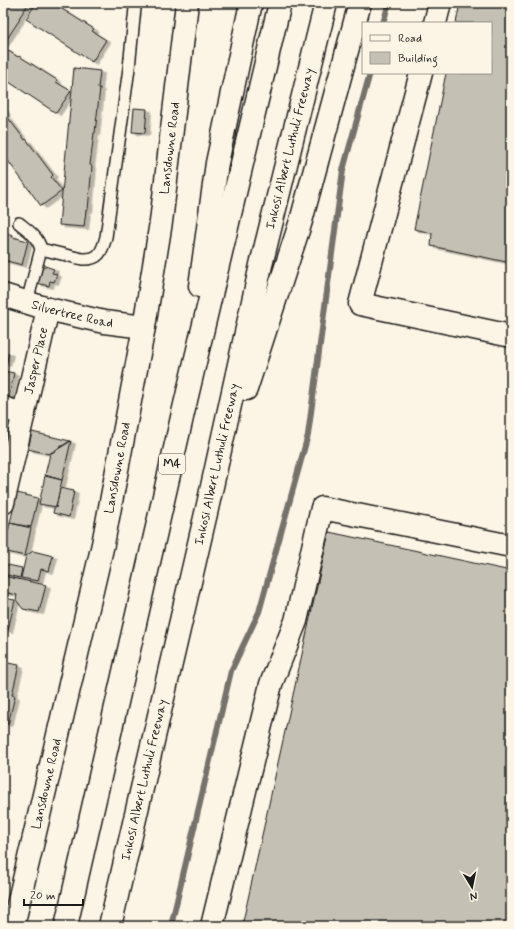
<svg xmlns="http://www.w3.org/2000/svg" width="514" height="929" font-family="Mynerve,sans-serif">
	<defs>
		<filter id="shadow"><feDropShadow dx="4.5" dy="2.5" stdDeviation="0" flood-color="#0004"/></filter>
	</defs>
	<rect width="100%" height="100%" fill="#fcf5e5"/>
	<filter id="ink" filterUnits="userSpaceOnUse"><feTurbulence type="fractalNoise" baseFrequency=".025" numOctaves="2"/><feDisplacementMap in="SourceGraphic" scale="8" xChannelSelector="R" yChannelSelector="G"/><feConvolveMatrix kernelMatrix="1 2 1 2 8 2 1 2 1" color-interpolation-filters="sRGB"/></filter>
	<g filter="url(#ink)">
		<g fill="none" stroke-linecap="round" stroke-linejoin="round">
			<path stroke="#75726c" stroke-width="6" d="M383,23L389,3
				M171,926L231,671L259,612L308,435L343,170L370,73"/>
		</g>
		<path fill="#c4c0b3" stroke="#1c1c1c" filter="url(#shadow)" d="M3,3H29L19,18L20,19L3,45Z
			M36,3H48L53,6L54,4L94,29L92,31L106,40L92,62L26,19Z
			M460,3H511V263L431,246L432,233L414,229L446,73H491V23H456Z
			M4,48L18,57L19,56L57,80L56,82L71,91L56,113L3,78V50Z
			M74,68L100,71L98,88H100L95,133H94L90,165L92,166L88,210H86L84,227L59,225Z
			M3,108L6,113L5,114L25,140L26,139L53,175L51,177L62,191L41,206L3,154Z
			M134,108L147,109L145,133L132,132Z
			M3,232L13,235L12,237L28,241L22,265L3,260Z
			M42,265L54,269L52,273L57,274L54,282L50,281L49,286L37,283Z
			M3,351L9,353L6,364L3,363Z
			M3,371L14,373L9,397L3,396Z
			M32,432L70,441L49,454L28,449Z
			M71,441L62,480L45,475L50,454Z
			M45,476L62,480L56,507L39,504Z
			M60,488L74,491L69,517L53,513L54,508H56Z
			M17,493L38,498L31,527L10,523Z
			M10,523L31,528L25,556L3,551Z
			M329,532L511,571V926H242Z
			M33,551L53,556L49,571L41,569L38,581L21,578L26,556Z
			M3,564L22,568L20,578L3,574Z
			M3,576L46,585L39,612L23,609L16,600L17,595L3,592Z
			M3,598L15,600L8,630L3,629Z
			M8,663L19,665L12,695L15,696L8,724L3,723V666Z"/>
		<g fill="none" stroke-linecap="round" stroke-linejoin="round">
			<defs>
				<path id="lane" d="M19,223C29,231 38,237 41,249L27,302
					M41,249L82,259C99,260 102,252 106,237L129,68L135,8L134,3"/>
				<g id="street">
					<path d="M435,23L440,3"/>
					<path d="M421,73L360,304L511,336"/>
					<path id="s1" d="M3,295L48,309L104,322L144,327"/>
					<path d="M3,408L24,414"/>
					<path id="s2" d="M3,503L48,309"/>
					<path id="s3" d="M13,926L103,544L144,327L161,222L187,3"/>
					<path d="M212,926L271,684L296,621L322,508L511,546"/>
				</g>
				<g id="highway">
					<path d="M200,286L217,163L251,3"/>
					<path d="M246,389L301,221L360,3"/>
					<path d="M66,926L183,413L280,3"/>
					<path id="s4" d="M110,926L207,509L261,265L326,3"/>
				</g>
			</defs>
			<use href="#lane" stroke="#1c1c1c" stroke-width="14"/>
			<use href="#street" stroke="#1c1c1c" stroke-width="25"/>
			<use href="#highway" stroke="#1c1c1c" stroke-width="25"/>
			<use href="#lane" stroke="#fcf5e5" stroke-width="11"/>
			<use href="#street" stroke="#fcf5e5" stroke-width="22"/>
			<use href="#highway" stroke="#fcf5e5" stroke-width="22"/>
		</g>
	</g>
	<g text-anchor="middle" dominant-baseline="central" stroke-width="3" stroke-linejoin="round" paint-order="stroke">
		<rect fill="#fcf5e5" stroke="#5f5d58" stroke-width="1" x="159" y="454" width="26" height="20" rx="3"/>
		<g font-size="12" font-weight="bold" fill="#1c1c1c">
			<text x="172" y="464">M4</text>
		</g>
		<g font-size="13" fill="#1c1c1c" stroke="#fcf5e5">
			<text stroke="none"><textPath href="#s3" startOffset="794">Lansdowne Road</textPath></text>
			<text stroke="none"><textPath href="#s4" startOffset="798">Inkosi Albert Luthuli Freeway</textPath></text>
			<text stroke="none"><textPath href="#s1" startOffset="72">Silvertree Road</textPath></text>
			<text stroke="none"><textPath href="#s2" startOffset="146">Jasper Place</textPath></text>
			<text stroke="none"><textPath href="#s4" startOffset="474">Inkosi Albert Luthuli Freeway</textPath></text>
			<text stroke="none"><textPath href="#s3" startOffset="470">Lansdowne Road</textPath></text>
			<text stroke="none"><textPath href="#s4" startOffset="150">Inkosi Albert Luthuli Freeway</textPath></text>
			<text stroke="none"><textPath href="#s3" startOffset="146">Lansdowne Road</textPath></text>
		</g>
	</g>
	<rect width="514" height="929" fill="none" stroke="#fcf5e5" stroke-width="16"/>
	<rect x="8" y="8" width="498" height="913" fill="none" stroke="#1c1c1c" stroke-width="1.5" filter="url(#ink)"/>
	<rect x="362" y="22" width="130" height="52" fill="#fcf5e5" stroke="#a29e95"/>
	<rect x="370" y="35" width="20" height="6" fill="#fcf5e5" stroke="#a29e95"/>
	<text x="398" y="42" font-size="12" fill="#1c1c1c">Road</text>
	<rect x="370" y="52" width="20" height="12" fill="#c4c0b3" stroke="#a29e95"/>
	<text x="398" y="62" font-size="12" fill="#1c1c1c">Building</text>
	<g transform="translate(472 887) rotate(170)" stroke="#fcf5e5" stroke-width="3" paint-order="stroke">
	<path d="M0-3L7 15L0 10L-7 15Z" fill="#1c1c1c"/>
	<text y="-6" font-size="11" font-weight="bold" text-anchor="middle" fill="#1c1c1c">N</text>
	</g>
	<path d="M24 899v6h59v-6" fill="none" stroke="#1c1c1c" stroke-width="2"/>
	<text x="30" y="899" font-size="12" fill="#1c1c1c" stroke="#fcf5e5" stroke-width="3" paint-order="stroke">20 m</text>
</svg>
